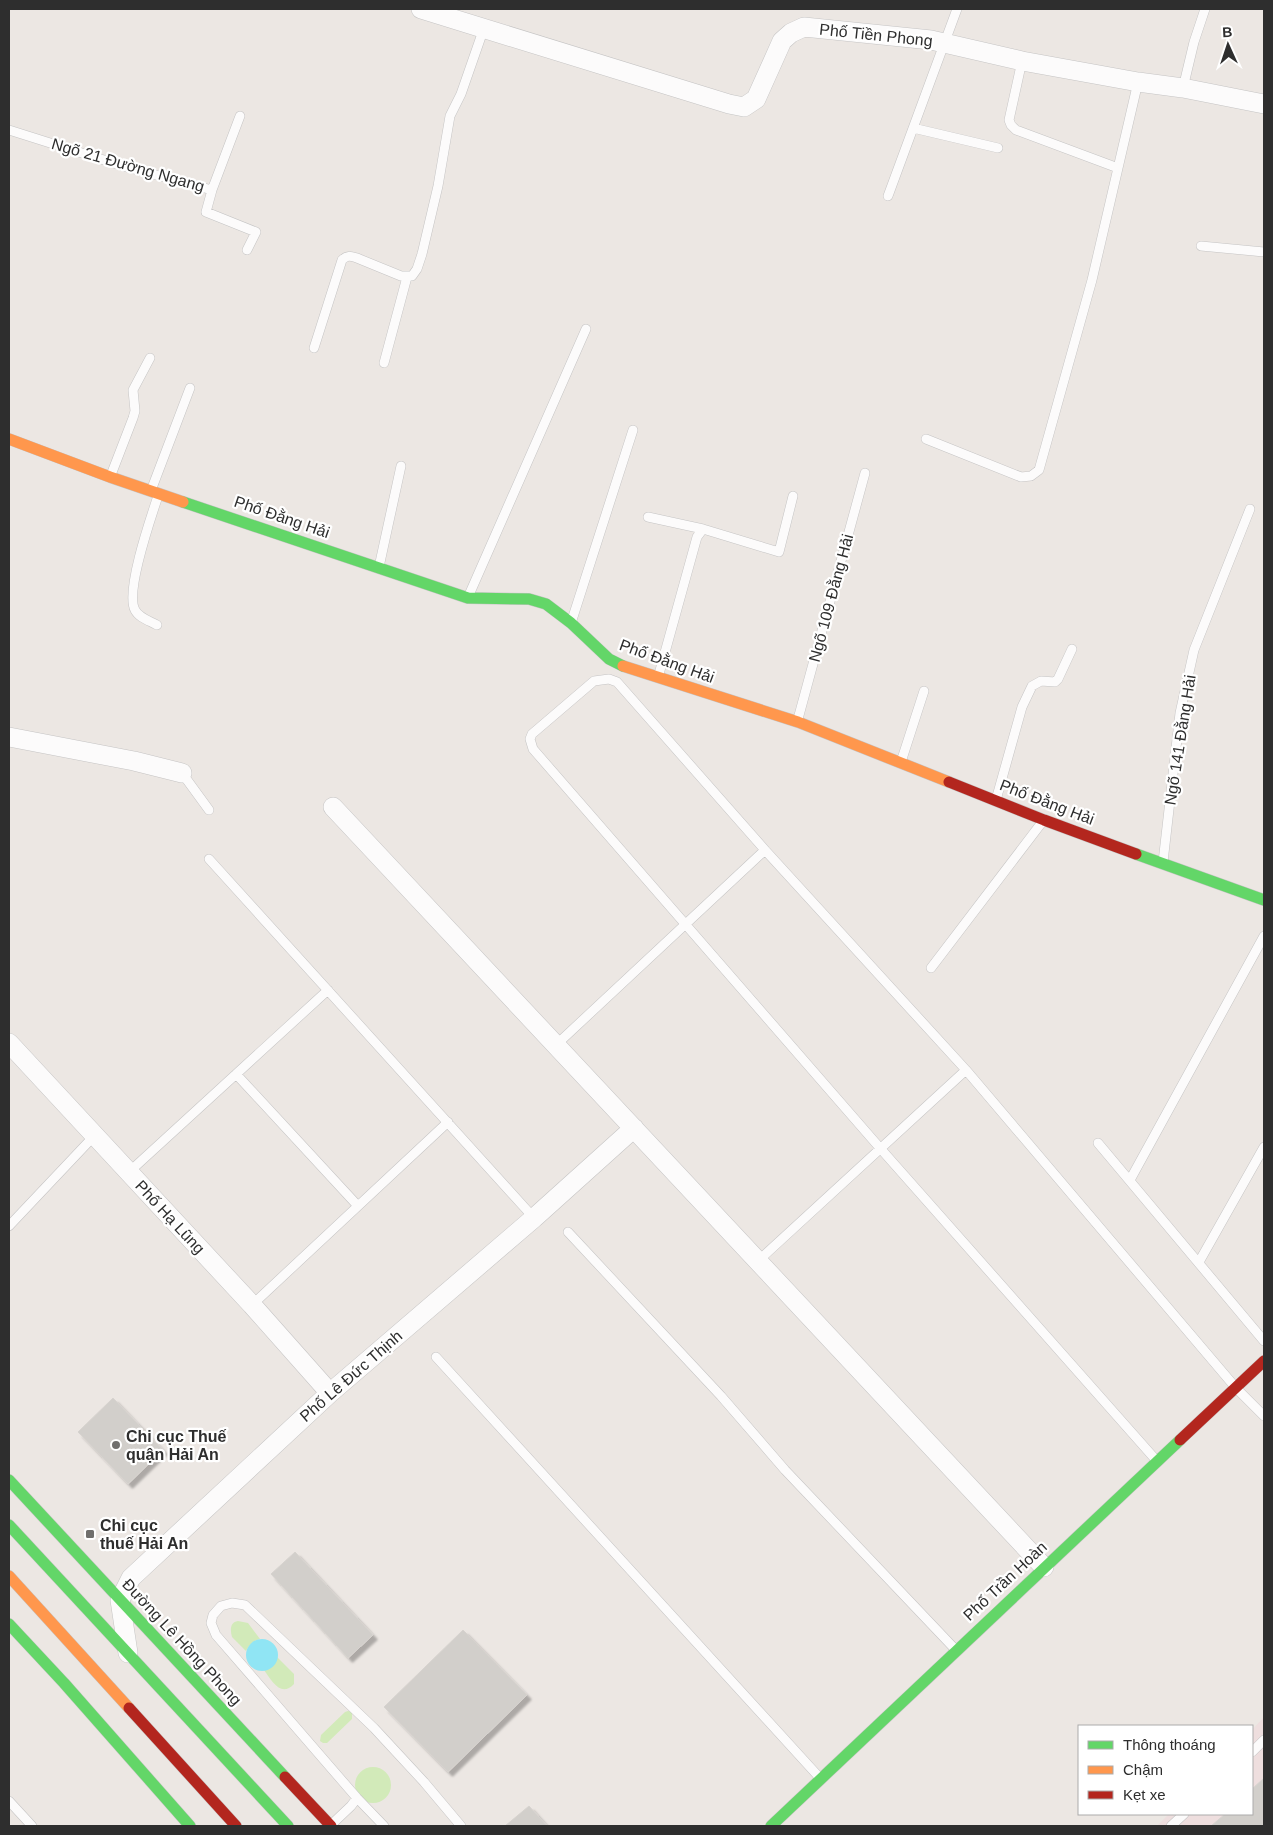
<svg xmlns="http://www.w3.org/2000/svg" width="1273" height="1835" font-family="Helvetica,sans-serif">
	<defs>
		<filter id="shadow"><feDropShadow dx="4.5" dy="4.5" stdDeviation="1" flood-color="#0004"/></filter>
	</defs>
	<rect width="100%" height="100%" fill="#ece7e3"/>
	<path fill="#eedede" d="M1264,1717V1826H1157L1169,1814H1252V1730Z"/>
	<path fill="#d2eab9" d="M238,1621L248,1623L260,1639C254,1640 249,1645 246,1651L232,1637C230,1630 230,1622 238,1621Z
		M277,1657L294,1674V1684C281,1698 272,1681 264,1670C270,1668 275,1664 277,1657Z
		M348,1711L352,1712V1719L327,1743H323L320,1741L321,1735L345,1712Z
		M355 1785a18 18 0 1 1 36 0a18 18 0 1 1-36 0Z"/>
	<path fill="#90e5f4" d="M246 1655a16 16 0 1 1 32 0a16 16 0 1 1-32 0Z"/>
	<path fill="#d2cfcb" stroke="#d7d3cf" filter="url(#shadow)" d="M113,1398L163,1450L128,1484L78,1432Z
		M295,1552L373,1635L348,1658L271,1574Z
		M463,1630L527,1695L448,1772L384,1707Z
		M1264,1778V1826H1211L1225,1814H1252V1789Z
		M529,1806L547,1826H505Z"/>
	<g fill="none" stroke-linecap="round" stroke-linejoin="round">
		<defs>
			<path id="lane" d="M1022,61L1009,120L1011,125L1016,130L1118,168
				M1183,88L1194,42L1205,9
				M913,128L998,148
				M9,130L126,167L212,190L206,212L256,232L247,250
				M212,190L240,116
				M888,196L957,9
				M1201,246L1264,252
				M314,348L342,260C347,255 350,256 357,258L401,276H412L417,269L422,254L438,186L450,116L461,94L484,28
				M384,363L407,277
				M926,439L1021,477L1031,476L1039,470L1092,280L1138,82
				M111,475L133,418L135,411L133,390L150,358
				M152,488L190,388
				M648,517L703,529
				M379,567L401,466
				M469,595L586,329
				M572,620L633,430
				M157,625C150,621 139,618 135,610C125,592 151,517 158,496
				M659,674L697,537L703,529L779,552L793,496
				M798,719L865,473
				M901,762L924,691
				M182,773L209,810
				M996,800L1022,707L1032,686L1041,681L1055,682L1058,679L1072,649
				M209,859L534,1218
				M1163,862L1180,713L1194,650L1250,509
				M931,968L1043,821
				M556,1045L765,850
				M236,1074L358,1206
				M1098,1143L1264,1341
				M128,1173L328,990
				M1130,1180L1264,936
				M9,1226L95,1135
				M568,1232L721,1396L785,1470L954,1648
				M758,1261L966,1070
				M1199,1262L1264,1147
				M252,1305L448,1122
				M436,1357L820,1778
				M1156,1460L880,1148L533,749L530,739L532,734L594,681L609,679L617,682L765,850L966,1070L1236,1388L1264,1416
				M1252,1752L1264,1740
				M9,1801L32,1826
				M332,1824L351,1806L357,1798
				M384,1826L357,1798L216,1635L211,1623L213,1615L221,1606L232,1603L245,1605L374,1728L424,1782L461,1826
				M1171,1826L1184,1814"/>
			<path id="street" d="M421,9L729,104L744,107L756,99L782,41L791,33L804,27L931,40L1022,61L1138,82L1183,88L1264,104
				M9,737L134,761L182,773
				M333,807L1044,1567
				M9,1043L252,1305L330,1393
				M128,1653L120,1600L131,1578L330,1393L534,1218L634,1128"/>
			<path id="fast" d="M183,502L468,598L529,599L546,604L571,623L609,659L623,666
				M1136,854L1264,900
				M9,1480L285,1777
				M9,1525L288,1826
				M9,1624L64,1683L190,1826
				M771,1826L1180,1440"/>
			<path id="slow" d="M9,439L110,477L183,502
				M623,666L798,722L949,782
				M9,1576L129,1708"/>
			<path id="jam" d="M949,782L1044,820L1136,854
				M1180,1440L1264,1361
				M129,1708L236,1826
				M285,1777L331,1826"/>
		</defs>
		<use href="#lane" stroke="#c5c4c4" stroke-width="10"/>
		<use href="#street" stroke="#c5c4c4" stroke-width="20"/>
		<use href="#fast" stroke="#c5c4c4" stroke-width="12"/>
		<use href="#slow" stroke="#c5c4c4" stroke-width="12"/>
		<use href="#jam" stroke="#c5c4c4" stroke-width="12"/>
		<use href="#lane" stroke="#fcfbfb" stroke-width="9"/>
		<use href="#street" stroke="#fcfbfb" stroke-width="19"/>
		<use href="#fast" stroke="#63d668" stroke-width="11"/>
		<use href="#slow" stroke="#ff974d" stroke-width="11"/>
		<use href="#jam" stroke="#b3261e" stroke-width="11"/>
	</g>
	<g fill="#706f6d" stroke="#fff" stroke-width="2">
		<circle cx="116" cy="1445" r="5"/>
		<rect x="85" y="1529" width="10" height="10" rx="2.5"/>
	</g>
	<g text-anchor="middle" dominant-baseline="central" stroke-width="4.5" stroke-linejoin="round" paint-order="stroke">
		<g font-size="16" fill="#2e2e2e" stroke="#fff">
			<text transform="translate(876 35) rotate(6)">Phố Tiền Phong</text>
			<text transform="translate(128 165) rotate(16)">Ngõ 21 Đường Ngang</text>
			<text transform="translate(282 517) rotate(19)">Phố Đằng Hải</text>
			<text transform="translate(831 598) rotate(-75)">Ngõ 109 Đằng Hải</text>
			<text transform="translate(667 661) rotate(20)">Phố Đằng Hải</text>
			<text transform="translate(1180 740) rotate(-81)">Ngõ 141 Đằng Hải</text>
			<text transform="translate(1047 802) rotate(21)">Phố Đằng Hải</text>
			<text transform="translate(170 1217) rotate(47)">Phố Hạ Lũng</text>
			<text transform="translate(351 1376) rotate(-41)">Phố Lê Đức Thịnh</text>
			<text transform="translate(1005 1581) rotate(-43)">Phố Trần Hoàn</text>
			<text transform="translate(182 1642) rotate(47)">Đường Lê Hồng Phong</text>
		</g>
		<g font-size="16" font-weight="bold" fill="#2e2e2e" stroke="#fff" text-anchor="start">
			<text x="126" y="1436">Chi cục Thuế<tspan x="126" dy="18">quận Hải An</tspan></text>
			<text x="100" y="1525">Chi cục<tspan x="100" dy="18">thuế Hải An</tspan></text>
		</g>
	</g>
	<rect width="1273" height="1835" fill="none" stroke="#2e2e2e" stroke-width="20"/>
	<rect x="1078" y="1725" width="175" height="90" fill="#ffffff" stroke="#ababab"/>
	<rect x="1088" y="1741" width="25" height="8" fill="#63d668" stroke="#ababab"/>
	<text x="1123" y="1750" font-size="15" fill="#2e2e2e">Thông thoáng</text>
	<rect x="1088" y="1766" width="25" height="8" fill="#ff974d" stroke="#ababab"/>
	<text x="1123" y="1775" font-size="15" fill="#2e2e2e">Chậm</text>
	<rect x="1088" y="1791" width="25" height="8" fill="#b3261e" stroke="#ababab"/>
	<text x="1123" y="1800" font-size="15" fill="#2e2e2e">Kẹt xe</text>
	<g transform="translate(1228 45) rotate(357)" stroke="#ffffff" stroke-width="4" paint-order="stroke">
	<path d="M0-4L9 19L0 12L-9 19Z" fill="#2e2e2e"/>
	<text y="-8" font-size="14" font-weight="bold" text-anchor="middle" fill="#2e2e2e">B</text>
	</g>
</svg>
